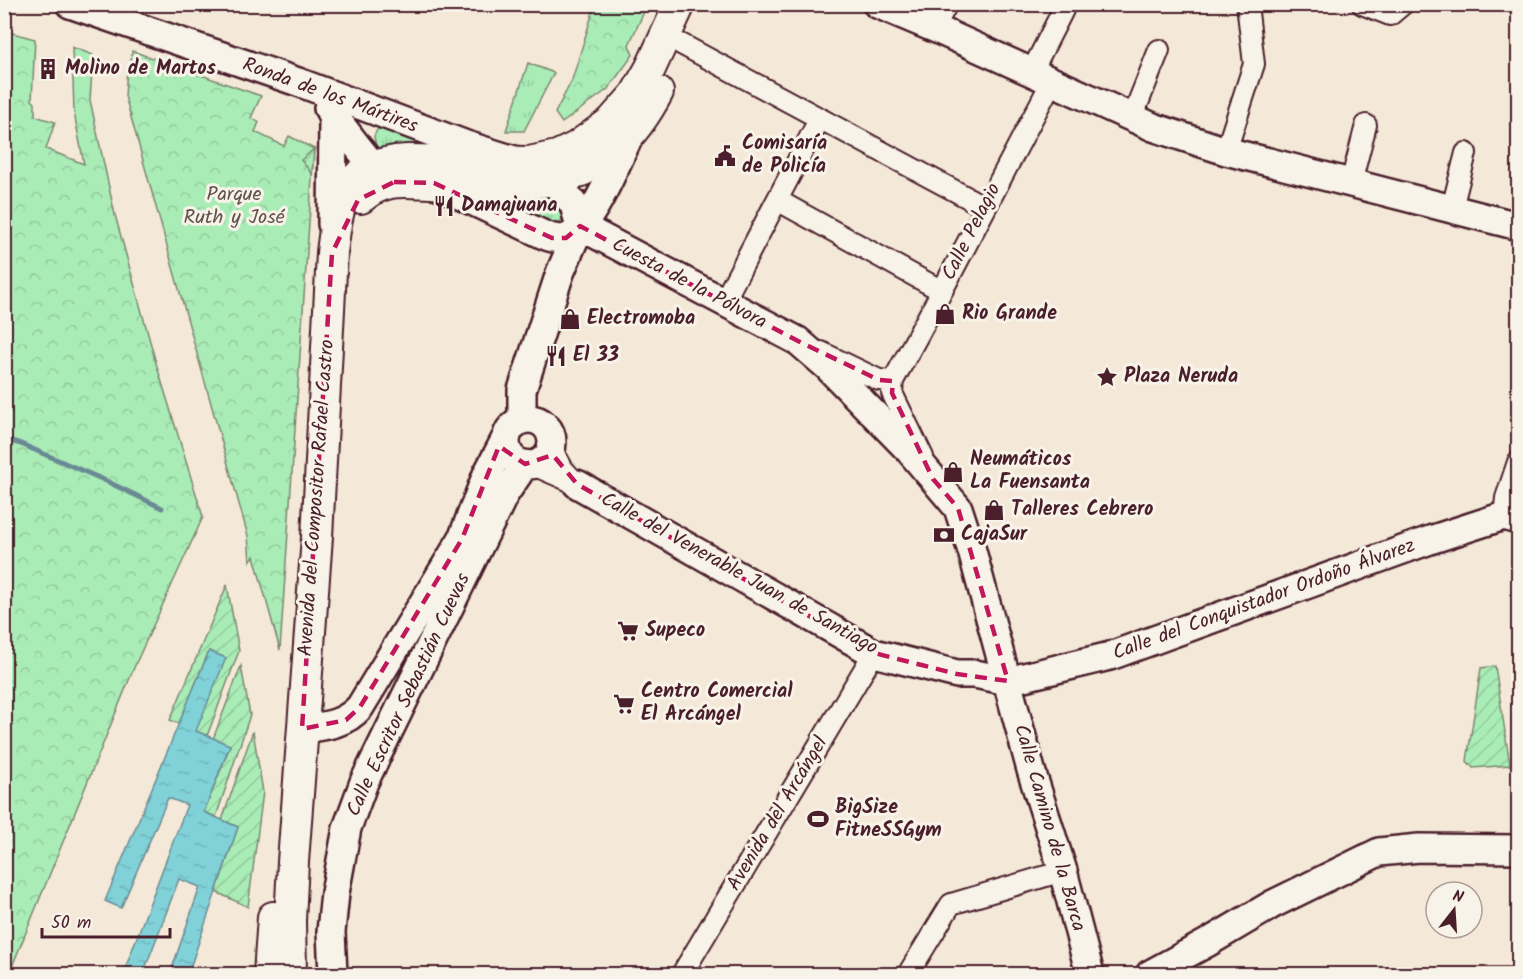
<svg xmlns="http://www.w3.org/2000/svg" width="1523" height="979" font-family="Kalam,sans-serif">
	<defs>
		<pattern id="grass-tufts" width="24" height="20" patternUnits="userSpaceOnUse" patternTransform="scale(1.5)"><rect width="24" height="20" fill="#a9ecb6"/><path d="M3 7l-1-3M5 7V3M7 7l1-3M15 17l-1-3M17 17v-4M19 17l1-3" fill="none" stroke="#93ca9d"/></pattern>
		<pattern id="park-crowns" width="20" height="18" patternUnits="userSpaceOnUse" patternTransform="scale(1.5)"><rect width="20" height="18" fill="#a9ecb6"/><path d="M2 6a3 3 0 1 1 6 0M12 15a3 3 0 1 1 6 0" fill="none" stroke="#93ca9d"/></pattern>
		<pattern id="garden-furrows" width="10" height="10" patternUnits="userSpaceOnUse" patternTransform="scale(1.5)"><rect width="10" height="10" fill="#a9ecb6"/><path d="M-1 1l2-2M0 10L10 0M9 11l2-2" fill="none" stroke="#93ca9d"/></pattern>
		<pattern id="water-ripples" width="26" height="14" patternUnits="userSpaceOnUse" patternTransform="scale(1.5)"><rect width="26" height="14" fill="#80d1d8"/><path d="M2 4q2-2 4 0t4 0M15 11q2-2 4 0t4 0" fill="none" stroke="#70b3ba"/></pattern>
	</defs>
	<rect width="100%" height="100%" fill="#f4e9d8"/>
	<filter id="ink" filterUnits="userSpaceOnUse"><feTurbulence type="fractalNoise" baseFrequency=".0167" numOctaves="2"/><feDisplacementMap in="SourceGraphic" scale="12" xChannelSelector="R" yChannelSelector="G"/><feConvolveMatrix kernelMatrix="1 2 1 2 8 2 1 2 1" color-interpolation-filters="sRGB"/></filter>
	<g filter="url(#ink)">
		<path fill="url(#grass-tufts)" stroke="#7a8670" stroke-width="1.5" d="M528,63L554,73L524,131H506Z
			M383,126L464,151L384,150L376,147L374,136L377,130Z
			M549,194L563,206L564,216L558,225L547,226L484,197Z"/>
		<path fill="url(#park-crowns)" stroke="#7a8670" stroke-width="1.5" d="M595,5H647L629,45L633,55L608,89L562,123L555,113L572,80Z
			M5,31L35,39L32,100L35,103V116L55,122L46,149L84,164L74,113L72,47L93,55L90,100L115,215L156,363L203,517L136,663L9,974H4Z
			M132,51L261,96L251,118L259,122L255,132L284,146L289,136L314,149L280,650L254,556L250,561L248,536L125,96L127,69H130Z"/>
		<path fill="url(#garden-furrows)" stroke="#7a8670" stroke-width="1.5" d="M314,149L312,174L301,160Z
			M227,585L239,651L207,736L195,731L225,658L209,651L179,724L170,720Z
			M241,666L250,715L216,817L204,812L230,746L213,739Z
			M1495,666L1510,765L1473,768L1467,761L1481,668Z
			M253,731L263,792L248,907L216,892L238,827L222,820Z"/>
		<path fill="url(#water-ripples)" stroke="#6a8a93" stroke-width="1.5" d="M209,651L226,658L196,731L230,745L204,812L238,827L188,974H170L200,887L179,879L143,974H123L187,805L168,798L121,908L105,901Z"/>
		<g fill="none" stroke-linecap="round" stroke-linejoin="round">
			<path stroke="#6a8a93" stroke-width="5" d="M4,439L21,444L104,480L162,508"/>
			<defs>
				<path id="street" d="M1362,4L1390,15L1403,4
					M934,28L947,4
					M681,44L985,207
					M1031,73L1063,10
					M1132,118L1159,50
					M1226,151L1254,64L1247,4
					M1351,183L1366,125
					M777,200L942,291
					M1452,208L1466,153
					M723,303L820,118
					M821,352L879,380L893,381
					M551,448L563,469L573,480
					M923,457L892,393L893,381L942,291L1051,83
					M531,464L577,484
					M1504,516L1506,498L1518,462
					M682,974L874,653
					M908,974L951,904L1063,871"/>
				<path id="secondary" d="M70,4L298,82L466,145L527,164L548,177L566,194L574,205L580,226
					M877,4L934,28L1153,127L1226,151L1518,226
					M328,108C342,125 374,173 391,181
					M329,109L333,120L332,224
					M434,183L544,235C551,238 558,240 566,238C591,229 617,161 629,137
					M580,226L798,341L828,367L909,450L958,508L972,551L1031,770L1063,871L1090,974
					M506 442a23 23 0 1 1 46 0a23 23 0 1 1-46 0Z
					M522,420V390L560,273L580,226
					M577,484L874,653L957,674H975L1008,681L1110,656L1430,540L1504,516L1518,520
					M302,729C324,726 344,725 360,707L462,539L487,474L507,436
					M333,974L331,932L335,893L347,828L364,782L504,495L525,464
					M1150,974L1207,943L1273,904L1379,852L1419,848L1518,849"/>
				<path id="primary" d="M361,198C384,178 402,182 430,183C532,186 602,197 658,92
					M269,974L273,917
					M291,974L290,921L293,862L317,537L332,253C338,201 344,163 407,160L529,162L557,156L576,147L611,122L635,95L650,69L680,4"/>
			</defs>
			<use href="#street" stroke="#4a1f2b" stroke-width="24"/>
			<use href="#secondary" stroke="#4a1f2b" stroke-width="32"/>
			<use href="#primary" stroke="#4a1f2b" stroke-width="34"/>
			<use href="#street" stroke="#f7f3e8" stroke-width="20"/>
			<use href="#secondary" stroke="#f7f3e8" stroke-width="27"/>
			<use href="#primary" stroke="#f7f3e8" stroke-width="30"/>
		</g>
	</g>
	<path fill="none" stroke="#c2185b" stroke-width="4.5" stroke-dasharray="12 8" stroke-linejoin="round" d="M394,182L434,183L552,238H566L580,226L798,341L879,380L893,381L892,393L933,479L958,508L1008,681L957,674L874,653L577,484L553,455L525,464L499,446L462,539L360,707L346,720L302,729L332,253L358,200Z"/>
	<defs>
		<symbol id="building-bare" viewBox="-9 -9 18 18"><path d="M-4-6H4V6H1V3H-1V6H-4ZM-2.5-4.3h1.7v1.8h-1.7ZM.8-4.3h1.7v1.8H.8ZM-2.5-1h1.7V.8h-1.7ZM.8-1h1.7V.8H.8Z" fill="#4a1f2b" stroke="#f7f3e8" stroke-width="2.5" paint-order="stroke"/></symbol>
		<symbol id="civic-bare" viewBox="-9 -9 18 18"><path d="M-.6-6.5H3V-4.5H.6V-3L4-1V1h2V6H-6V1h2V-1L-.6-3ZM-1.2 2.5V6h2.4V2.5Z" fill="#4a1f2b" stroke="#f7f3e8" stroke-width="2.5" paint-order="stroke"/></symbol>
		<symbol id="restaurant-bare" viewBox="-9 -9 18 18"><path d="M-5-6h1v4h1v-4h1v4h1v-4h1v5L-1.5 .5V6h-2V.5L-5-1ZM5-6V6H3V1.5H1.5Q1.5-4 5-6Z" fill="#4a1f2b" stroke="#f7f3e8" stroke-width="2.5" paint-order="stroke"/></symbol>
		<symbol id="shop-bare" viewBox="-9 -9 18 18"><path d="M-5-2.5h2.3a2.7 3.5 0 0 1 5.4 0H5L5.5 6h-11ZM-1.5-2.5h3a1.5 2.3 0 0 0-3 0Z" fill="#4a1f2b" stroke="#f7f3e8" stroke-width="2.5" paint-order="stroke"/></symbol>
		<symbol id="sight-bare" viewBox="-9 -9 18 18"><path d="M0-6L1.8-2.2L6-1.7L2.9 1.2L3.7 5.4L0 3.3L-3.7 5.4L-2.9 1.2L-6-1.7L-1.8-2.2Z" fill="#4a1f2b" stroke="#f7f3e8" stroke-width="2.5" paint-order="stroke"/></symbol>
		<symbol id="bank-bare" viewBox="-9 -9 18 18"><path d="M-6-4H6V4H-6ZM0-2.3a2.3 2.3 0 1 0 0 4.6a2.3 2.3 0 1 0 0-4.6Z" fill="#4a1f2b" stroke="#f7f3e8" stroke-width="2.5" paint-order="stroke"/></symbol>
		<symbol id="supermarket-bare" viewBox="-9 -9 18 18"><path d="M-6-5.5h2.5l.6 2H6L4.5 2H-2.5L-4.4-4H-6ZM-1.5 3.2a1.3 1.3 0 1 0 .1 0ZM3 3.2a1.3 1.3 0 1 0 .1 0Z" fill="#4a1f2b" stroke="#f7f3e8" stroke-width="2.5" paint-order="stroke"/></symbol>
		<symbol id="stadium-bare" viewBox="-9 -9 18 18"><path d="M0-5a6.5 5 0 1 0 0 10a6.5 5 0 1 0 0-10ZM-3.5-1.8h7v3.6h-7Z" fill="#4a1f2b" stroke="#f7f3e8" stroke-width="2.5" paint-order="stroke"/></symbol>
	</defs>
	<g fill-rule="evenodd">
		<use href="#building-bare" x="33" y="54" width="30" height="30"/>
		<use href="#civic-bare" x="710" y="141" width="30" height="30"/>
		<use href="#restaurant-bare" x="429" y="191" width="30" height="30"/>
		<use href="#shop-bare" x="930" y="299" width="30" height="30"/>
		<use href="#shop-bare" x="555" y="304" width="30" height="30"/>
		<use href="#restaurant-bare" x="541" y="341" width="30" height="30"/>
		<use href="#sight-bare" x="1092" y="362" width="30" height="30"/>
		<use href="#shop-bare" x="938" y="457" width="30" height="30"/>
		<use href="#shop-bare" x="979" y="495" width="30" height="30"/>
		<use href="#bank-bare" x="929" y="520" width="30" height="30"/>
		<use href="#supermarket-bare" x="613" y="616" width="30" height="30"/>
		<use href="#supermarket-bare" x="609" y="689" width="30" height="30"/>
		<use href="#stadium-bare" x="803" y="804" width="30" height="30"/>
	</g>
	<g text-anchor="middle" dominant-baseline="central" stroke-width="6" stroke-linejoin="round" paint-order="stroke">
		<g font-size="20" font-weight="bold" fill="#4a1f2b" stroke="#f7f3e8" text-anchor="start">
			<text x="65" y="69">Molino de Martos</text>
			<text x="742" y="144">Comisaría<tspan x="742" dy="23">de Policía</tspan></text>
			<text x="461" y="206">Damajuana</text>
			<text x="962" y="314">Rio Grande</text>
			<text x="587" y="319">Electromoba</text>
			<text x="573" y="356">El 33</text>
			<text x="1124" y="377">Plaza Neruda</text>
			<text x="970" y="460">Neumáticos<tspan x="970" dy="23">La Fuensanta</tspan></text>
			<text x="1011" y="510">Talleres Cebrero</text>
			<text x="961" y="535">CajaSur</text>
			<text x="645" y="631">Supeco</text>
			<text x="641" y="692">Centro Comercial<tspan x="641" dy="23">El Arcángel</tspan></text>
			<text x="835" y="808">BigSize<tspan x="835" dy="23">FitneSSGym</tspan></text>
		</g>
		<g font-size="20" fill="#4a1f2b" stroke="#f7f3e8">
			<text transform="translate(330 96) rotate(20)">Ronda de los Mártires</text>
			<text transform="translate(972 232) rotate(-63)">Calle Pelagio</text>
			<text transform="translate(689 284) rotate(28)">Cuesta de la Pólvora</text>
			<text transform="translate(317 498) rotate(-86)">Avenida del Compositor Rafael Castro</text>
			<text transform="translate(739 574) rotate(29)">Calle del Venerable Juan de Santiago</text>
			<text transform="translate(1264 600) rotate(-20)">Calle del Conquistador Ordoño Álvarez</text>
			<text transform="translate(409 695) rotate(-65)">Calle Escritor Sebastián Cuevas</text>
			<text transform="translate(778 814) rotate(-59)">Avenida del Arcángel</text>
			<text transform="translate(1049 828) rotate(74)">Calle Camino de la Barca</text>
		</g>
		<g font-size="20" fill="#62524e" stroke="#f7f3e8">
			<text x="234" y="195">Parque<tspan x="234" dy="23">Ruth y José</tspan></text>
		</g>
	</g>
	<rect width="1523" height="979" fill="none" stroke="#f7f3e8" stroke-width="24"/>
	<rect x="12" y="12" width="1499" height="955" fill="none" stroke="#4a1f2b" stroke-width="2" filter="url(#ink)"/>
	<g transform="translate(1454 910) rotate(17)"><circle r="28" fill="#f7f3e8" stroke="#b29e9c" stroke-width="1.5"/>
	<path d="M0-4.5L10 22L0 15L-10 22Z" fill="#4a1f2b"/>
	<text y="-9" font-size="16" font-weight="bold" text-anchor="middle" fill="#4a1f2b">N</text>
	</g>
	<path d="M42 928v9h128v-9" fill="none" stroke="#4a1f2b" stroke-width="3"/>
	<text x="51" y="928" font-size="18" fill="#4a1f2b" stroke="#f7f3e8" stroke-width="4.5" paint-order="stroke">50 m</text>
</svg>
